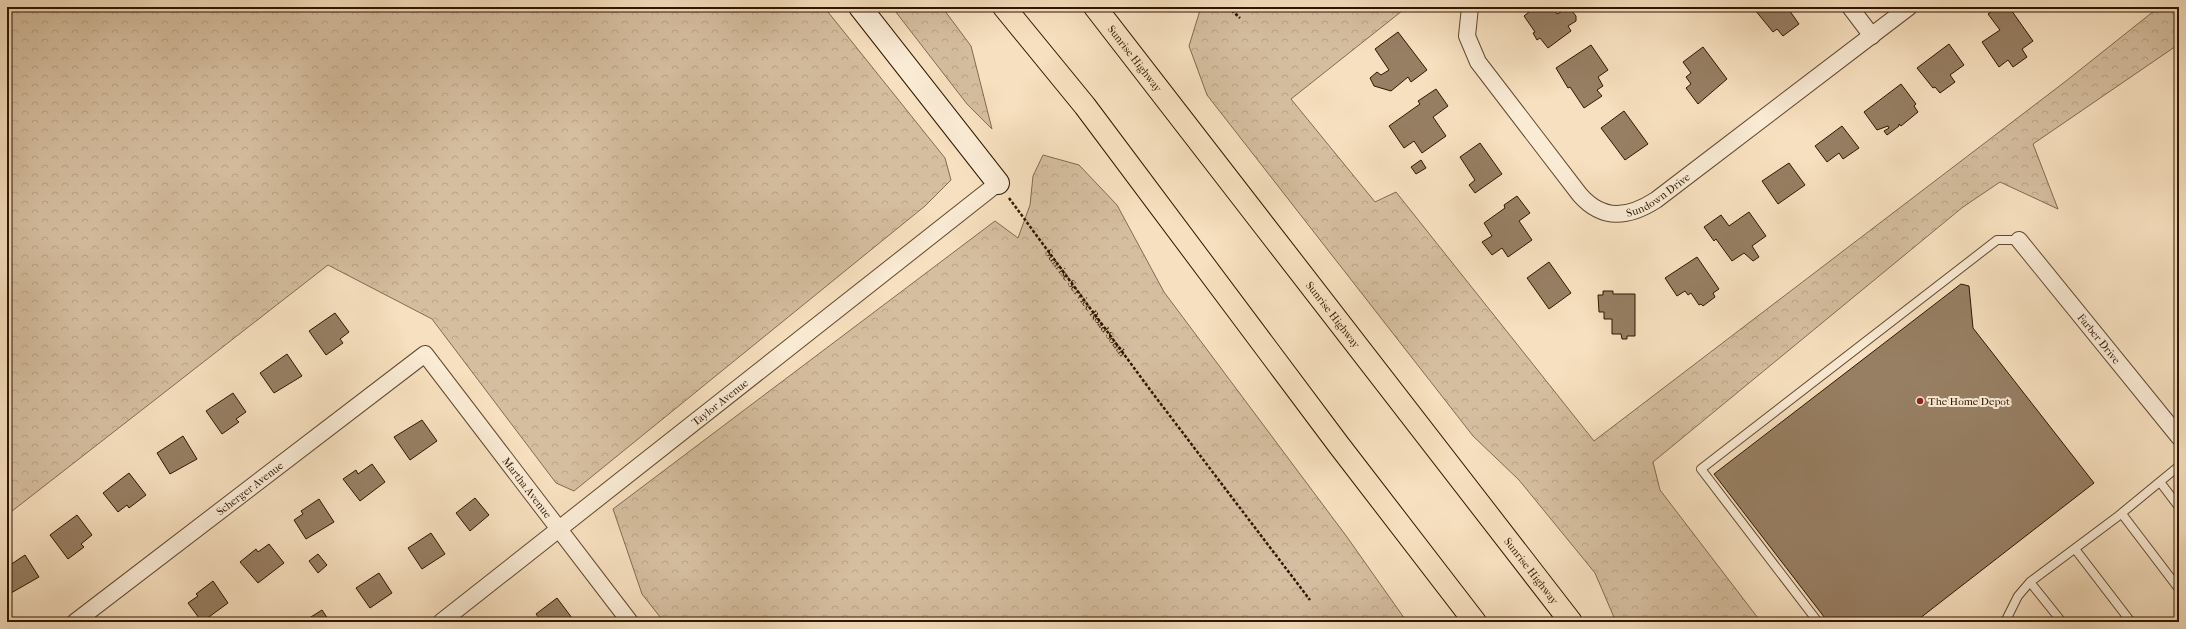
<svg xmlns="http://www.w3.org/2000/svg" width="2186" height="629" font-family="'IM FELL French Canon',serif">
	<defs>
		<pattern id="forest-crowns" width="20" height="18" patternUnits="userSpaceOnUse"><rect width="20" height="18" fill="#d5be9f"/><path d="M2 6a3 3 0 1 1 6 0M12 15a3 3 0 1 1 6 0" fill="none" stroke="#b7a387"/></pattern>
	</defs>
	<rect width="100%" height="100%" fill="#f7e0bf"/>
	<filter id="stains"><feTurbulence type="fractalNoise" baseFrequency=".005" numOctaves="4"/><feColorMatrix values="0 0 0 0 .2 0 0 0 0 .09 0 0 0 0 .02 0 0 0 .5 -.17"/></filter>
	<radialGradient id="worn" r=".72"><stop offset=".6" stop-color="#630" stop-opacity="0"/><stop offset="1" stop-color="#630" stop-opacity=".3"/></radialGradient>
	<path fill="url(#forest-crowns)" stroke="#826a50" d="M7,7H824L945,158L951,180L925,206L574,491L556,483L432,319L328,265L7,515Z
		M892,7H942L971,46L992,129L967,104Z
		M1201,7H1407L1291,99L1375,202L1396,192L1594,441L2066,81L2159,7H2179V44L2033,144L2058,209L2000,182L1963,207L1653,462L1660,490L1761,622H1616L1595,573L1519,480L1473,436L1207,95L1189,46Z
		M1043,155L1079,165L1117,205L1164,292L1347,537L1407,622H664L642,594L613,509L995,221L1018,238L1030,205L1033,176Z"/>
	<path fill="#977f63" stroke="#2f1600" d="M1535,7H1552L1557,14L1561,12L1559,10L1566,8L1571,10L1576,16V21L1568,26L1571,31L1548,48L1540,38L1537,40L1533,33L1535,32L1524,16Z
		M1759,7H1787L1799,24L1783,36L1777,29L1773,32L1755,10Z
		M1998,7H2009L2033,41L2022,49L2027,57L2013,67L2008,60L1999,67L1982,42L2000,30L1988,14Z
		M1398,32L1427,70L1411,82L1408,77L1391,91L1374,86L1370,78L1377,72L1381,75L1389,70L1375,49Z
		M1949,44L1964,65L1950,75L1955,82L1940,93L1935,87L1933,88L1917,68Z
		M1591,45L1608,70L1598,77L1603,86L1597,90L1602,96L1584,108L1570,87L1568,88L1556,68Z
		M1703,47L1727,79L1698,104L1686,88L1691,84L1686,77L1691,73L1683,62Z
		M1901,84L1916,104L1914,106L1918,112L1901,126L1899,124V126L1887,135L1884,131L1889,128L1888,126L1877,130L1864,112Z
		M1436,89L1448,106L1433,117L1446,136L1422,153L1414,141L1404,148L1389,126L1420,104L1418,101Z
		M1624,111L1648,144L1625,160L1601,128Z
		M1842,126L1859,148L1843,159L1839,153L1827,162L1815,146Z
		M1480,143L1502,174L1475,193L1469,185L1475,180L1460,157Z
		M1421,160L1426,168L1416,174L1411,167Z
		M1789,163L1805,185L1778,204L1762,181Z
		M1517,196L1530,213L1519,221L1532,240L1508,257L1502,248L1492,255L1482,242L1492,236L1484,223L1505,208L1504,205Z
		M1749,212L1766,236L1752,246L1759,257L1753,261L1744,253L1732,261L1716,239L1714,241L1704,227L1721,215L1729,226Z
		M1697,257L1719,289L1713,293L1715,297L1703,306L1701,304L1699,305L1691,293L1688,295L1685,291L1677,296L1665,278Z
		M1549,262L1571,293L1549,309L1527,278Z
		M1961,284L1969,286L1973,328L2094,483L1915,622H1828L1714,474Z
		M1603,291H1613V294H1635V336H1627V339H1622L1621,334H1612V319H1604V312H1599L1598,295H1603Z
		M335,313L349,332L340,339L343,343L326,355L309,331Z
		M287,354L302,376L274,393L260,373Z
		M233,393L246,412L236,419L239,422L222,434L206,411Z
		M422,420L437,441L410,460L394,437Z
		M183,436L197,459L170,474L157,453Z
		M372,464L385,482L360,501L343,479L356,470L358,474Z
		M129,473L146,495L129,508L127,505L118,512L103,493Z
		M475,498L489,515L470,531L456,513Z
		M319,499L334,522L306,539L294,520L303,514L301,511Z
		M77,515L92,535L81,544L84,547L68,559L50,535Z
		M431,533L445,554L422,569L408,548Z
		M269,544L284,563L258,583L240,562L256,549L258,552Z
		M318,554L327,565L318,573L309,561Z
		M25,555L39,577L11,593L7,587V567Z
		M379,573L392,593L370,608L356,588Z
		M213,581L228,603L202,622L188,603L198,596L196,594Z
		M557,598L575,622H542L536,614Z
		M322,610L330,622H303Z"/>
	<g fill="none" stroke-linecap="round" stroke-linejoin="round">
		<defs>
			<path id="lane" d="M2160,482L2179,507
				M2122,514L2179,589
				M2075,549L2131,622
				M2030,582L2062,622
				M1818,622L1701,469L1997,240H2019
				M2005,622L2018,596L2030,582L2117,517L2179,466"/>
			<g id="street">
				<path id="s2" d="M1470,7L1467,36L1478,62L1580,195C1603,221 1628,218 1656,200L1909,7"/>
				<path d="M1850,7L1872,36"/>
				<path id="s3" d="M2019,240L2179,437"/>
				<path id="s4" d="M75,622L425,354L630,622"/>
				<path id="s5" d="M441,622L998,183"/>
			</g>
			<path id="secondary" d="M860,7L998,183"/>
			<g id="highway">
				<path d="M1004,7L1085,106L1338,444L1475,622"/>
				<path id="s6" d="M1095,7L1571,622"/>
			</g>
		</defs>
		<use href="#lane" stroke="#614830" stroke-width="10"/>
		<use href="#street" stroke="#614830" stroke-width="18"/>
		<use href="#secondary" stroke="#2f1600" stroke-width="24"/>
		<use href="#highway" stroke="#2f1600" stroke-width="24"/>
		<g stroke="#2f1600" stroke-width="2.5" stroke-dasharray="3 2" stroke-linecap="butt">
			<path d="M1228,7L1240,18"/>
			<path id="s1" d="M1009,198L1151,391L1310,600"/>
		</g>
		<use href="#lane" stroke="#faebd5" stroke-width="8"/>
		<use href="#street" stroke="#faebd5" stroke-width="16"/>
		<use href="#secondary" stroke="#faebd5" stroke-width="22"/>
		<use href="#highway" stroke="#f7e0bf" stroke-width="22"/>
	</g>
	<circle fill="#8f2418" stroke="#faebd5" stroke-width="1.5" cx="1920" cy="401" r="4"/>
	<g text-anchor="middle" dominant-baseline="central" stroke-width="4" stroke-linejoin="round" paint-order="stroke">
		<g font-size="11" fill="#2f1600" stroke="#faebd5">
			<text stroke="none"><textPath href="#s6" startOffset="65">Sunrise Highway</textPath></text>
			<text stroke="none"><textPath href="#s2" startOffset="314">Sundown Drive</textPath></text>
			<text stroke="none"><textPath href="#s1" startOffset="130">Sunrise Service Road South</textPath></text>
			<text stroke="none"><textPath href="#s6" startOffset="389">Sunrise Highway</textPath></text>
			<text stroke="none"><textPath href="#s3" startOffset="127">Farber Drive</textPath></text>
			<text stroke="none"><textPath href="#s5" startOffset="355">Taylor Avenue</textPath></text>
			<text stroke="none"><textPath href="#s4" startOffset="220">Scherger Avenue</textPath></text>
			<text stroke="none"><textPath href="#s4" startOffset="609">Martha Avenue</textPath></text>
			<text stroke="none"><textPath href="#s6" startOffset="713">Sunrise Highway</textPath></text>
		</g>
		<g font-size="11" fill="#2f1600" stroke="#faebd5" text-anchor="start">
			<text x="1928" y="401">The Home Depot</text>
		</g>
	</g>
	<rect width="2186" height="629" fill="none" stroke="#f7e0bf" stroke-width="24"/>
	<rect x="8" y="8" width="2170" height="613" fill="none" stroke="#2f1600" stroke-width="2"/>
	<rect x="12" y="12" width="2162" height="605" fill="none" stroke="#2f1600"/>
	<rect width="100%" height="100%" filter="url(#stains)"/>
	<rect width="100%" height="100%" fill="url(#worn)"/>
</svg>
